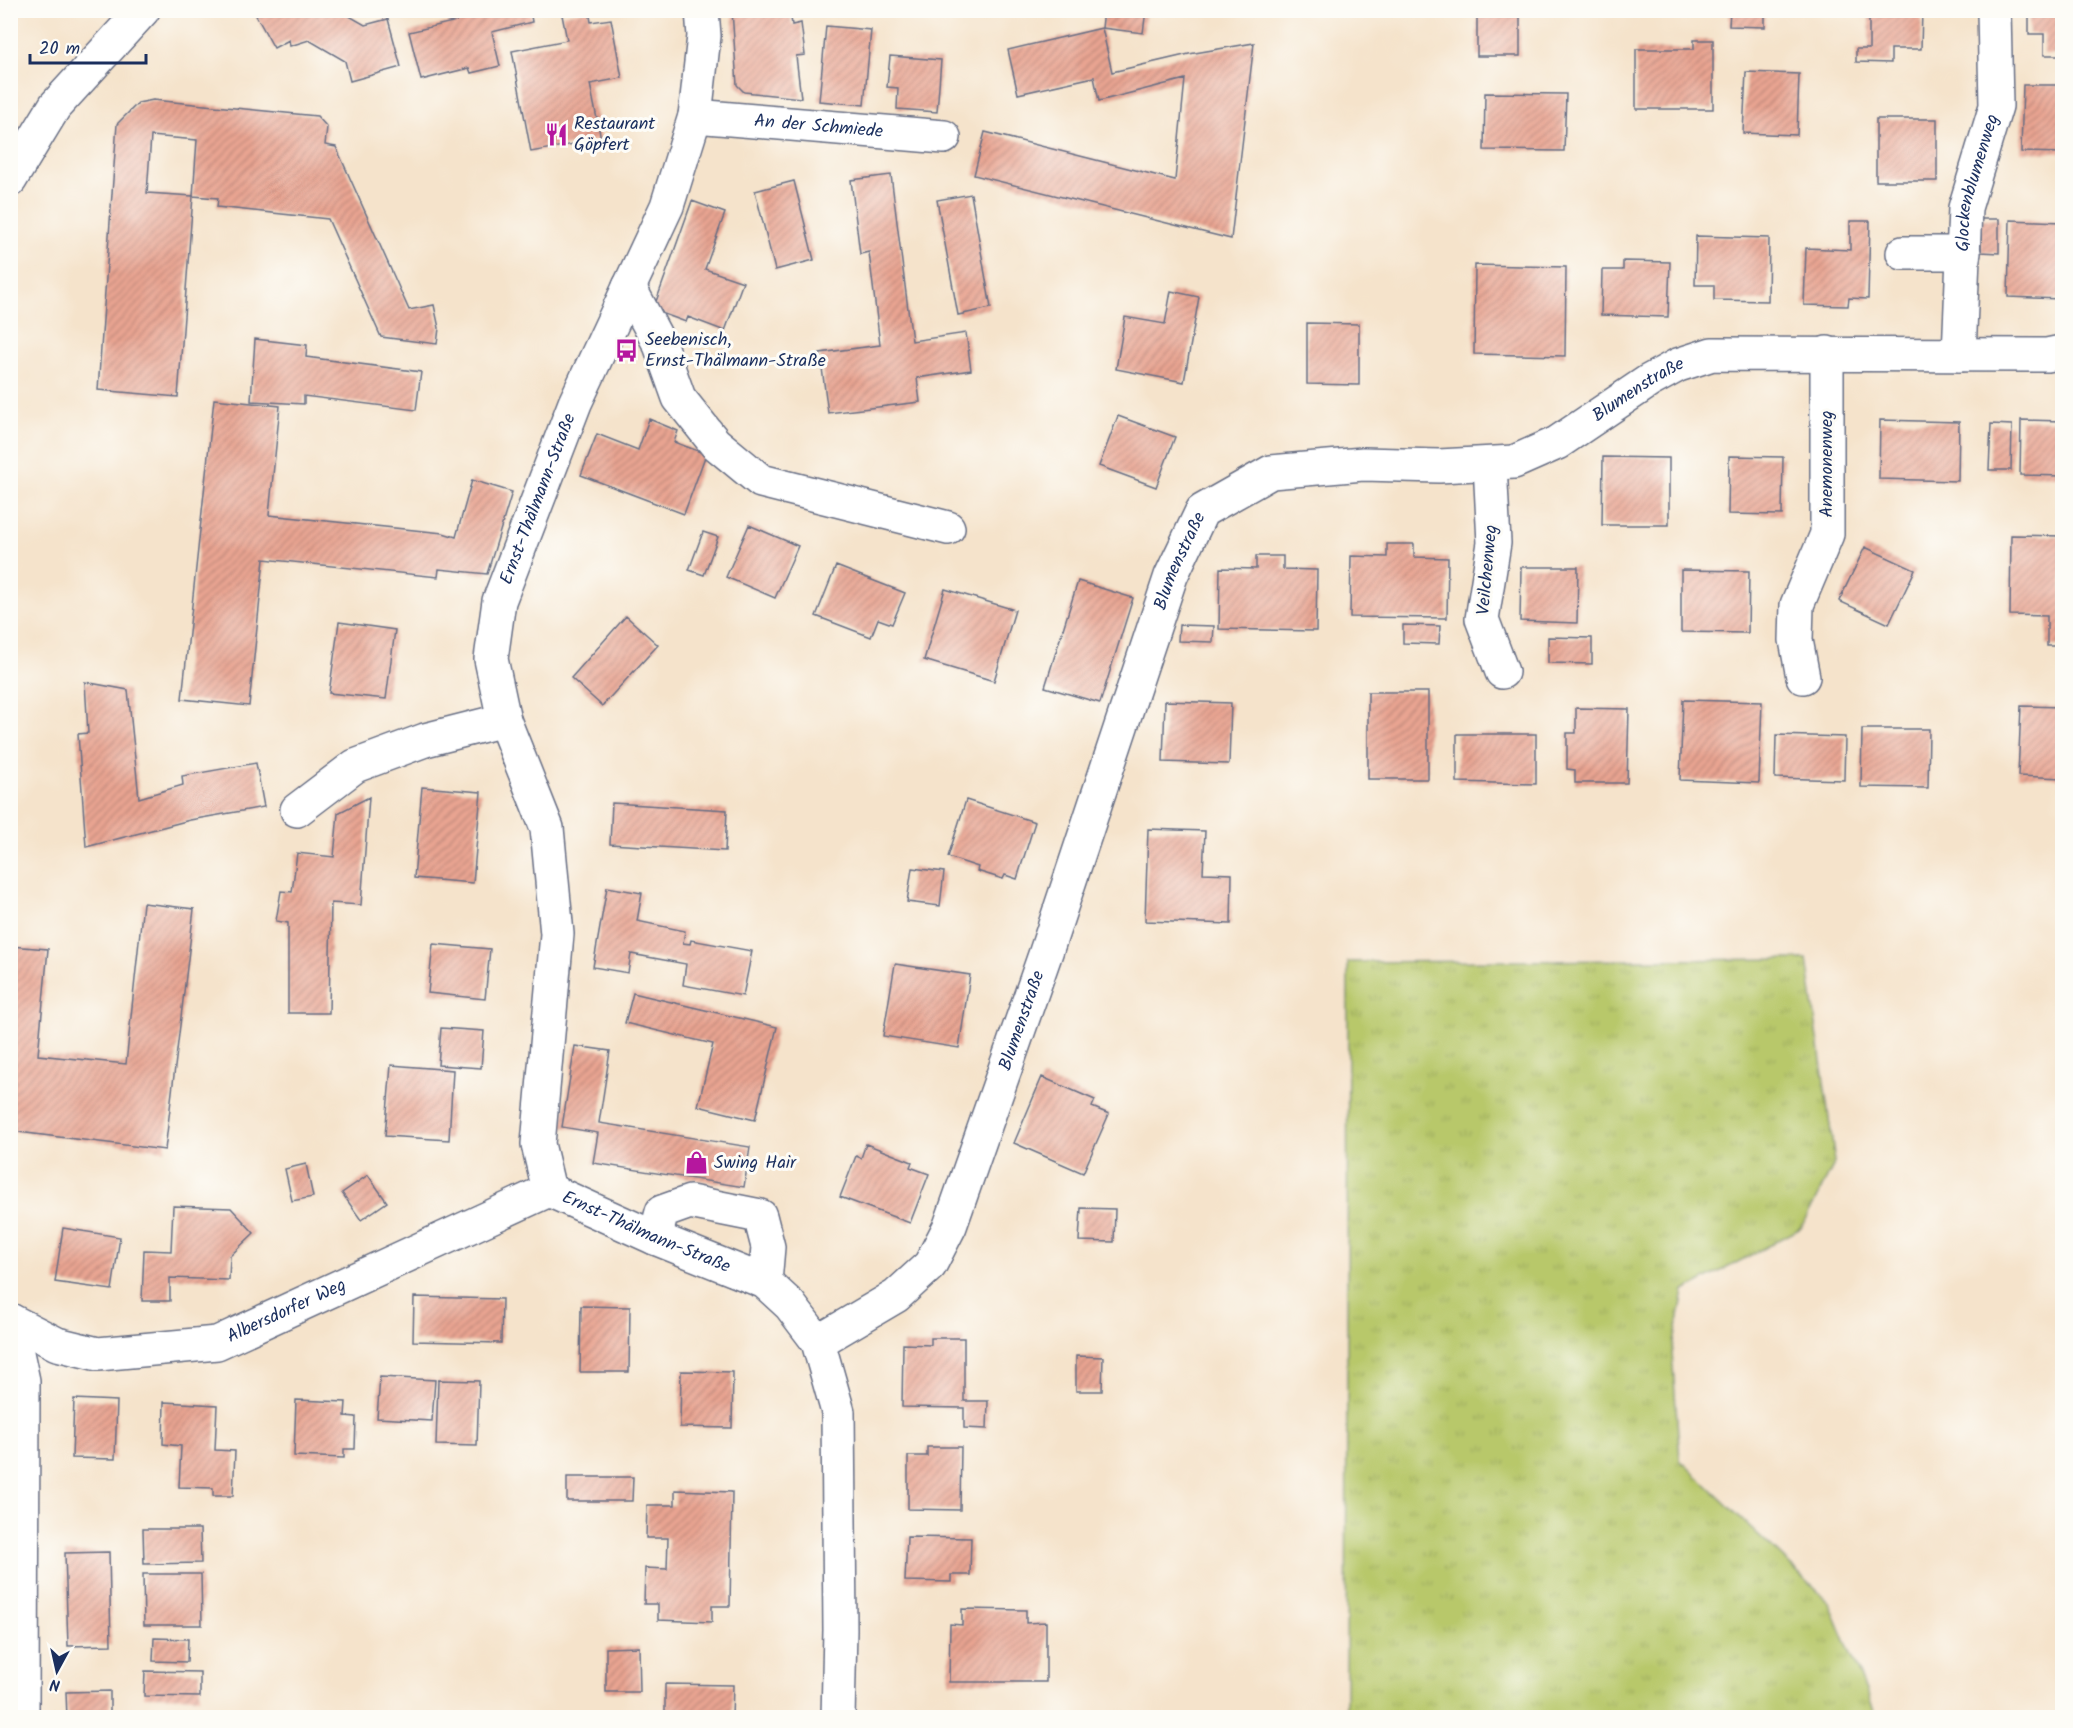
<svg xmlns="http://www.w3.org/2000/svg" width="2073" height="1728" font-family="Kalam,sans-serif">
	<defs>
		<pattern id="grass-tufts" width="24" height="20" patternUnits="userSpaceOnUse" patternTransform="scale(1.5)"><rect width="24" height="20" fill="#b8c86b"/><path d="M3 7l-1-3M5 7V3M7 7l1-3M15 17l-1-3M17 17v-4M19 17l1-3" fill="none" stroke="#9eac5f"/></pattern>
		<pattern id="building-hatch" width="6" height="6" patternUnits="userSpaceOnUse" patternTransform="scale(1.5)"><rect width="6" height="6" fill="#e9a491"/><path d="M-1 1l2-2M0 6l6-6M5 7l2-2" fill="none" stroke="#bc867a"/></pattern>
	</defs>
	<rect width="100%" height="100%" fill="#fdfcf7"/>
	<filter id="ink" filterUnits="userSpaceOnUse"><feTurbulence type="fractalNoise" baseFrequency=".0167" numOctaves="2"/><feDisplacementMap in="SourceGraphic" scale="12" xChannelSelector="R" yChannelSelector="G"/><feConvolveMatrix kernelMatrix="1 2 1 2 8 2 1 2 1" color-interpolation-filters="sRGB"/></filter>
	<filter id="wash" filterUnits="userSpaceOnUse"><feTurbulence type="fractalNoise" baseFrequency=".008" numOctaves="4" result="noise"/><feDisplacementMap in="SourceGraphic" scale="24" xChannelSelector="R" yChannelSelector="G"/><feGaussianBlur stdDeviation="1.35" result="paint"/><feColorMatrix in="noise" values="0 0 0 0 0 0 0 0 0 0 0 0 0 0 0 0 0 1.4 0 .05"/><feComposite in="paint" operator="in"/></filter>
	<g filter="url(#wash)">
		<rect width="100%" height="100%" fill="#f5e3cb"/>
		<path fill="url(#grass-tufts)" stroke="#6a7c64" stroke-width="1.5" d="M1807,959L1835,1162L1801,1228L1684,1291L1672,1353L1680,1460L1829,1602L1877,1717H1346L1348,962Z"/>
		<g id="blocks">
			<path fill="url(#building-hatch)" d="M253,10H339L365,25L388,19L401,67L350,81L345,61L309,40L290,46L289,40L274,48Z
				M455,10H530L532,22L492,32L500,66L471,73L469,68L421,80L409,32L457,21Z
				M589,10L591,22L611,19L622,78L590,84L601,139L531,152L512,51L567,40L562,15Z
				M732,10H790L792,25L801,23L805,55L796,56L801,98L744,92L737,85Z
				M1104,10H1146L1143,33L1102,28Z
				M1477,10H1520V56H1477Z
				M1730,10H1765V27L1729,26Z
				M1869,10H1922L1921,49H1891V63L1856,62V49H1869Z
				M2029,10H2062V55H2044V34H2029Z
				M826,26L871,30L864,105L819,101Z
				M1102,28L1112,72L1189,54L1254,43L1231,239L974,175L985,132L1175,180L1185,79L1099,101L1094,77L1018,94L1008,50Z
				M1694,40H1713V109H1636V49H1694Z
				M890,56L941,60L937,112L897,109L898,88L887,87Z
				M1746,72L1799,74L1797,135L1743,133Z
				M2023,85H2062V153L2021,152Z
				M1485,93L1566,94L1564,151L1484,150Z
				M153,100L317,116L327,127L325,145L336,147L409,310L434,305L439,328L437,344L381,337L328,219L217,207L218,198L193,196L197,140L151,136L147,193L193,196L178,397L98,390L117,124L138,103Z
				M1876,119H1937V181H1876Z
				M891,175L912,341L966,333L971,370L917,378L920,402L828,413L820,353L880,345L869,252L860,254L851,180Z
				M794,181L814,260L775,270L755,191Z
				M971,194L991,308L958,315L937,200Z
				M692,201L725,213L705,269L743,282L725,331L688,317L686,322L653,310Z
				M1981,219H1999V253L1981,252Z
				M2010,220L2062,222V299L2008,297Z
				M1850,221H1870L1868,299L1849,298L1848,306L1804,305L1806,248L1850,250Z
				M1696,236L1769,238L1768,301L1714,300V285H1695Z
				M1623,261L1670,262L1668,317L1601,315L1602,270H1623Z
				M1475,265L1566,267L1565,356L1474,354Z
				M1171,291L1199,297L1184,382L1116,369L1125,317L1165,324Z
				M1307,323L1359,324V385L1307,384Z
				M255,339L307,345L306,357L421,372L416,410L304,396V404L251,401Z
				M214,399L280,406L269,515L443,533L456,537L472,480L512,492L487,574L439,569L438,577L264,559L249,706L182,699Z
				M1118,416L1175,437L1156,487L1099,466Z
				M649,419L678,431L674,442L706,454L684,514L581,475L597,434L638,450Z
				M1880,420L1959,422L1958,481L1879,479Z
				M2021,420L2062,421V476L2020,475Z
				M1991,424L2012,425L2011,470H1989Z
				M1729,456L1783,457L1782,515L1728,514Z
				M1603,457L1669,458V525H1602Z
				M749,525L798,546L775,598L726,577Z
				M703,532L718,537L704,575L689,570Z
				M2011,535L2062,536V646H2047V616L2010,615Z
				M1387,544H1414V557L1448,558L1447,618L1350,617L1351,556L1387,557Z
				M1865,547L1915,570L1889,624L1839,601Z
				M1256,556H1283V569L1317,570L1316,631L1219,629L1220,568L1256,569Z
				M836,566L905,593L892,624L878,619L871,637L816,616Z
				M1521,567H1578L1577,623L1520,621Z
				M1681,570L1749,571L1748,633L1681,632Z
				M1078,581L1133,598L1100,703L1045,687Z
				M945,589L1015,610L994,681L924,660Z
				M626,616L658,645L602,706L571,678Z
				M339,622L395,630L386,699L329,693Z
				M1179,625L1214,626L1213,642L1178,641Z
				M1403,625L1440,626L1439,644L1403,643Z
				M1548,637L1592,638V664L1548,663Z
				M85,682L128,690L139,798L183,785L182,776L256,763L264,807L190,820L86,847L78,734L88,733Z
				M1368,692H1428V779H1368Z
				M1683,700L1762,702L1759,783L1680,780Z
				M1165,701L1231,703L1229,764L1163,762Z
				M2021,706L2062,707V778L2018,776Z
				M1576,708L1629,709L1627,783H1575V770L1567,769V733H1576Z
				M1862,729H1929L1928,788L1861,787Z
				M1457,734H1536V784L1457,782Z
				M1776,735L1845,737L1844,780L1775,778Z
				M422,787L481,792L473,883L414,878Z
				M369,797L361,905L331,903L329,1013H288V923L276,921L281,891L292,892L297,853L334,857L338,813Z
				M966,800L1035,822L1017,879L1005,875L1003,879L977,871L978,867L948,857Z
				M612,803L727,810L725,851L610,844Z
				M1148,829L1205,831L1203,873L1232,874L1231,924L1145,921Z
				M912,868L944,872L940,906L907,902Z
				M607,887L642,893L637,921L685,931L683,943L690,944L691,940L752,951L743,996L683,985L686,964L631,954L628,973L593,967Z
				M143,903L194,909L165,1150L10,1131V946L48,949L38,1055L126,1064Z
				M433,944L490,949L485,999L428,993Z
				M895,964L970,975L959,1048L883,1036Z
				M633,993L777,1027L755,1120L698,1106L713,1044L625,1023Z
				M441,1028L484,1031L481,1068L438,1065Z
				M575,1046L610,1051L599,1123L750,1147L744,1187L593,1163L598,1133L562,1127Z
				M391,1065L453,1070L449,1140L385,1136Z
				M1042,1077L1095,1100L1092,1107L1109,1114L1083,1173L1014,1143Z
				M866,1144L912,1162L910,1167L929,1174L910,1223L840,1197L856,1156L861,1158Z
				M306,1164L313,1197L292,1201L285,1169Z
				M368,1175L387,1202L361,1220L342,1193Z
				M173,1206L231,1208L254,1233L230,1256L229,1280L170,1278V1301H142L144,1250L171,1251Z
				M1081,1208L1115,1209L1114,1242L1079,1241Z
				M63,1228L120,1237L112,1290L55,1282Z
				M414,1297L502,1299L501,1343L413,1341Z
				M581,1306L630,1307L629,1372H580Z
				M931,1338H964V1401H988L987,1429L964,1428V1408L902,1407L903,1344L931,1345Z
				M1076,1356L1103,1357L1102,1391H1076Z
				M681,1371L733,1372L732,1428L680,1427Z
				M380,1377L435,1380L432,1421L377,1418Z
				M438,1380L479,1381L477,1446L436,1445Z
				M74,1399L117,1401L115,1459L72,1458Z
				M296,1400L346,1402L345,1416L356,1417L355,1449H344V1458L294,1456Z
				M164,1402L217,1405L215,1450L235,1451L233,1496H213V1488L179,1487L181,1446L163,1444Z
				M927,1447H961L960,1510L908,1509V1456H927Z
				M567,1477H633L632,1501H567Z
				M675,1490L732,1492L730,1606H712V1622L658,1620V1604H644L645,1568L667,1569L668,1538H646L647,1505H675Z
				M143,1529H200L201,1563L144,1564Z
				M907,1537L971,1538L970,1575H951V1582L905,1581Z
				M109,1552L111,1645L68,1646L65,1553Z
				M143,1574H201L202,1625H144Z
				M962,1609L1026,1610V1623L1046,1622V1682H949L950,1624L962,1625Z
				M154,1638L188,1639L187,1662L153,1661Z
				M639,1647L640,1692H606V1648Z
				M145,1671L200,1672V1697L144,1696Z
				M665,1684L733,1685L732,1718L665,1717Z
				M110,1691V1718H67L66,1692Z"/>
		</g>
	</g>
	<g filter="url(#ink)">
		<use href="#blocks" fill-opacity="0" stroke="#676e84" stroke-width="1.5"/>
		<g fill="none" stroke-linecap="round" stroke-linejoin="round">
			<defs>
				<g id="minor">
					<path id="s1" d="M695,116L944,137"/>
					<path d="M10,180L55,106L143,10"/>
					<path d="M1903,253H1964"/>
					<path d="M629,287L660,345L679,398L715,443L761,481L948,528"/>
					<path id="s2" d="M1959,355L1965,208L1996,106L1994,10"/>
					<path d="M1490,464L1494,543L1482,619L1502,672"/>
					<path d="M1803,677L1796,640L1797,605L1827,534V353"/>
					<path d="M297,810L355,766L425,740L504,720"/>
					<path id="s3" d="M549,1190L538,1144L557,934L547,828L504,720L491,659L499,601L575,403L667,206L695,116L704,36L702,10"/>
					<path id="s4" d="M549,1190L655,1238L765,1282L790,1305L818,1342L838,1412L840,1630L838,1718"/>
					<path d="M655,1238L662,1212L690,1202L760,1216L768,1247L765,1282"/>
					<path id="s5" d="M10,1320L57,1344L98,1354L217,1343L549,1190"/>
					<path d="M10,1320L23,1381L22,1718"/>
					<path id="s6" d="M818,1342L896,1296L930,1265L950,1226L1046,952L1171,576L1202,511L1271,472L1363,464L1439,466L1514,462L1557,443L1649,381L1678,365L1712,354L2047,355L2062,352"/>
				</g>
			</defs>
			<use href="#minor" stroke="#676e84" stroke-width="36"/>
			<use href="#minor" stroke="#fff" stroke-width="33"/>
		</g>
	</g>
	<defs>
		<symbol id="restaurant-bare" viewBox="-9 -9 18 18"><path d="M-5-6h1v4h1v-4h1v4h1v-4h1v5L-1.5 .5V6h-2V.5L-5-1ZM5-6V6H3V1.5H1.5Q1.5-4 5-6Z" fill="#b5179e" stroke="#fdfcf7" stroke-width="2.5" paint-order="stroke"/></symbol>
		<symbol id="bus-bare" viewBox="-9 -9 18 18"><path d="M-5-6H5V4H4V6H2V4H-2V6H-4V4H-5ZM-3.5-4V0h7V-4ZM-3.5 1.2v1.5H-2V1.2ZM2 1.2v1.5H3.5V1.2Z" fill="#b5179e" stroke="#fdfcf7" stroke-width="2.5" paint-order="stroke"/></symbol>
		<symbol id="shop-bare" viewBox="-9 -9 18 18"><path d="M-5-2.5h2.3a2.7 3.5 0 0 1 5.4 0H5L5.5 6h-11ZM-1.5-2.5h3a1.5 2.3 0 0 0-3 0Z" fill="#b5179e" stroke="#fdfcf7" stroke-width="2.5" paint-order="stroke"/></symbol>
	</defs>
	<g fill-rule="evenodd">
		<use href="#restaurant-bare" x="540" y="118" width="33" height="33"/>
		<use href="#bus-bare" x="610" y="334" width="33" height="33"/>
		<use href="#shop-bare" x="680" y="1146" width="33" height="33"/>
	</g>
	<g text-anchor="middle" dominant-baseline="central" stroke-width="6" stroke-linejoin="round" paint-order="stroke">
		<g font-size="18" fill="#1b2f5e" stroke="#fdfcf7" text-anchor="start">
			<text x="574" y="124">Restaurant<tspan x="574" dy="21">Göpfert</tspan></text>
			<text x="645" y="340">Seebenisch,<tspan x="645" dy="21">Ernst-Thälmann-Straße</tspan></text>
			<text x="714" y="1163">Swing Hair</text>
		</g>
		<g font-size="18" fill="#1b2f5e" stroke="#fdfcf7">
			<text stroke="none"><textPath href="#s1" startOffset="124">An der Schmiede</textPath></text>
			<text stroke="none"><textPath href="#s2" startOffset="174">Glockenblumenweg</textPath></text>
			<text stroke="none"><textPath href="#s6" startOffset="1406">Blumenstraße</textPath></text>
			<text transform="translate(1827 464) rotate(-90)">Anemonenweg</text>
			<text stroke="none"><textPath href="#s3" startOffset="711">Ernst-Thälmann-Straße</textPath></text>
			<text stroke="none"><textPath href="#s6" startOffset="884">Blumenstraße</textPath></text>
			<text transform="translate(1488 570) rotate(-85)">Veilchenweg</text>
			<text stroke="none"><textPath href="#s6" startOffset="398">Blumenstraße</textPath></text>
			<text stroke="none"><textPath href="#s4" startOffset="106">Ernst-Thälmann-Straße</textPath></text>
			<text stroke="none"><textPath href="#s5" startOffset="291">Albersdorfer Weg</textPath></text>
		</g>
	</g>
	<rect width="2073" height="1728" fill="none" stroke="#fdfcf7" stroke-width="36"/>
	<g transform="translate(57 1671) rotate(188)" stroke="#fdfcf7" stroke-width="4.5" paint-order="stroke">
	<path d="M0-4.5L10 22L0 15L-10 22Z" fill="#1b2f5e"/>
	<text y="-9" font-size="16" font-weight="bold" text-anchor="middle" fill="#1b2f5e">N</text>
	</g>
	<path d="M30 54v9h116v-9" fill="none" stroke="#1b2f5e" stroke-width="3"/>
	<text x="39" y="54" font-size="18" fill="#1b2f5e" stroke="#fdfcf7" stroke-width="4.5" paint-order="stroke">20 m</text>
</svg>
